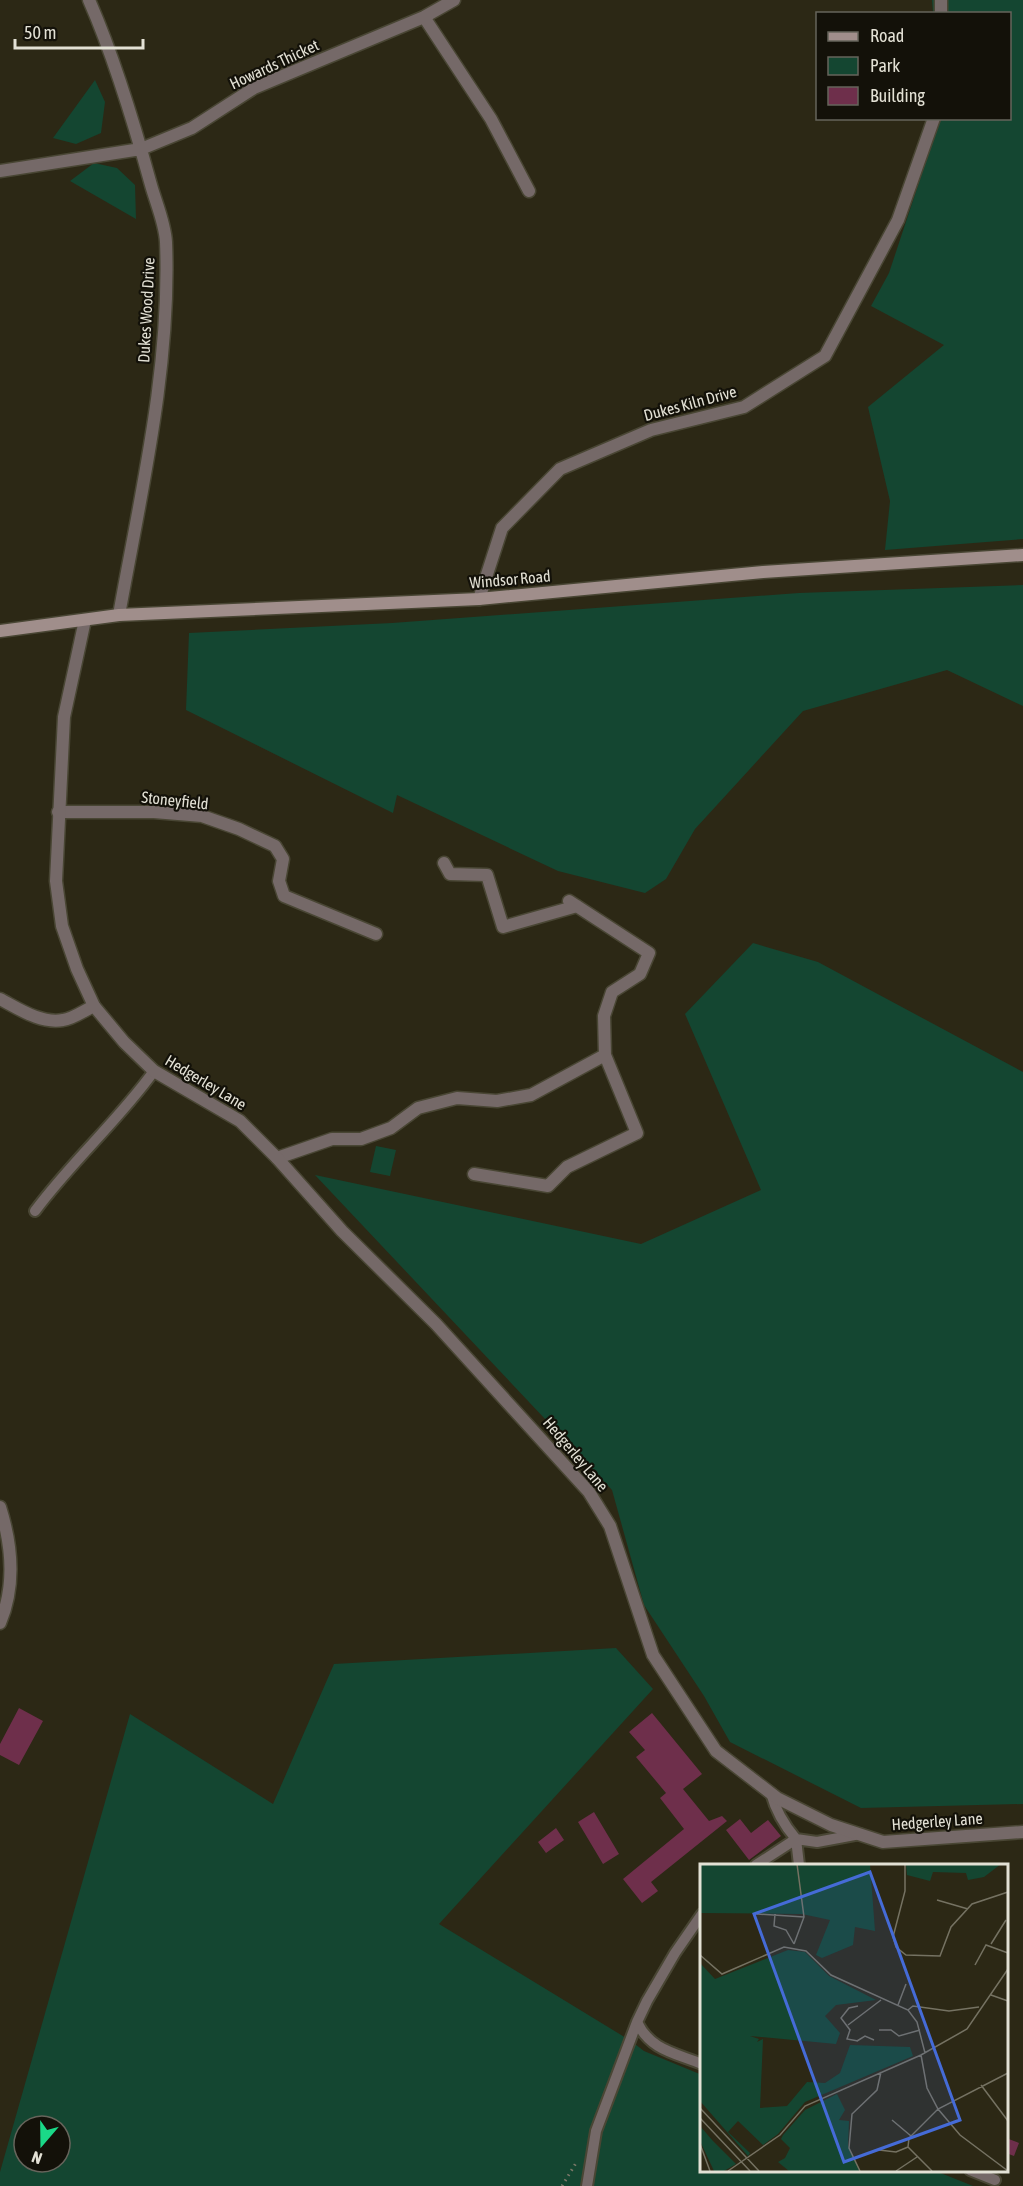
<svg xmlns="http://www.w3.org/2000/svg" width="1023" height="2186" font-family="'Asap Condensed',sans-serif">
	<rect width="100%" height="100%" fill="#2c2815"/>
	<path fill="#144631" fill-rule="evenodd" d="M932,0H1023V539L885,550L890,501L868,407L944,345L871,306L889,273L940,119L1010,118V14L933,13Z
		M95,80L105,102L101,133L76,144L53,138Z
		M94,163L117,168L135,185L136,219L70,181Z
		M1023,585V706L947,670L803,711L695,829L666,879L645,893L558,871L397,795L393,813L186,710L189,633L392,623L799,593Z
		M753,943L818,962L1023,1072V1804L861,1808L730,1742L704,1696L644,1605L612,1490L315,1175L641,1244L761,1190L685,1014Z
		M376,1146L396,1150L390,1176L370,1172Z
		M616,1648L653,1689L439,1924L631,2041L644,2051L702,2075V2170H933L973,2186H0V2172L130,1714L273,1804L334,1664ZM24,2126H60V2162H24Z"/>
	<path fill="#6e2f4b" d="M19,1708L43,1721L19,1765L0,1755V1744Z
		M652,1713L702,1774L683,1789L709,1821L722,1816L727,1821L651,1882L658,1891L642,1903L623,1879L684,1829L660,1798L666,1793L636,1757L645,1750L629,1732Z
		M594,1812L619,1854L603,1864L578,1822Z
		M740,1819L751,1833L768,1820L781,1836L749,1860L726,1830Z
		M556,1828L564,1840L546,1853L538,1842Z
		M1006,2138L1019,2143L1014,2156L1006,2153Z"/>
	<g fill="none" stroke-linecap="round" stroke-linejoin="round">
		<defs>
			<path id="service" d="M35,1211C72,1161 118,1121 154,1071
				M771,1793C776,1812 784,1825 796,1839L817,1842L860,1834
				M756,1865L796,1839L799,1865
				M637,2022C650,2050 675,2053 702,2064
				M970,2170L995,2180
				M587,2186L596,2131L637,2022L647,2001L675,1953L702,1914"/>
			<path id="minor" d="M89,0C115,59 134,123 151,185C156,203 165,223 166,242C171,367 141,492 119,615
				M941,14V0
				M424,17L491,119L529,191
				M0,171L141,149L192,128L254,88L424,17L454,0
				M479,599L502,528L560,469L651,430L744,407L825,356L898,220L934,118
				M58,812H154L202,816L239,829L275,846L283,859L279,881L284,896L376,934
				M444,863L450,874L487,875L503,927L577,906
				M0,999C19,1009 41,1024 63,1020C73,1019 85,1010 94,1006
				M277,1158L332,1139H361L391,1128L418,1108L457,1098L497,1101L531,1095L605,1055
				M474,1174L548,1186L567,1167L637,1133L605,1055L604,1016L612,992L640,974L649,953L569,901
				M0,1507C12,1545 16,1585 0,1623"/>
			<path id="tertiary" d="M85,620L64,717L56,881L62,926L77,969L94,1006L124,1042L154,1071L240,1121L277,1158L342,1231L436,1324L589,1492L610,1526L653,1655L716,1751L777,1798L831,1825L883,1842L1023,1832"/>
			<path id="secondary" d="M0,631L119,615L479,599L763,572L1023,555"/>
		</defs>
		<use href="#service" stroke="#494634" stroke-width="14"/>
		<use href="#minor" stroke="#494634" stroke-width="15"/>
		<use href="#tertiary" stroke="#494634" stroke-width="15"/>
		<use href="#secondary" stroke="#494634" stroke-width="15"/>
		<path stroke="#7c7969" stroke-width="3" stroke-dasharray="1.5 4.5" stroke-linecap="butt" d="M562,2186L576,2163"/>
		<use href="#service" stroke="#756968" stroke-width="10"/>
		<use href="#minor" stroke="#756968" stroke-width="12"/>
		<use href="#tertiary" stroke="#756968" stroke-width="12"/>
		<use href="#secondary" stroke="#a08e8b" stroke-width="12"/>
	</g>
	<g text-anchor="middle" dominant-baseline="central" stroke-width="4.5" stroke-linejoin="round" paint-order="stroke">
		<g font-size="16" fill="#e3e1d5" stroke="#131109">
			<text transform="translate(274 64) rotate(-25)">Howards Thicket</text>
			<text transform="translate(146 310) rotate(-87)">Dukes Wood Drive</text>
			<text transform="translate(690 403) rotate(-15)">Dukes Kiln Drive</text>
			<text transform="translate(510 579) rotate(-5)">Windsor Road</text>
			<text transform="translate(175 800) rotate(6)">Stoneyfield</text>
			<text transform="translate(206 1082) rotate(31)">Hedgerley Lane</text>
			<text transform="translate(576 1454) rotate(50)">Hedgerley Lane</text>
			<text transform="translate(937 1821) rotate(-4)">Hedgerley Lane</text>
		</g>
	</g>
	<g transform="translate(700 1864)">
		<rect width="308" height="308" fill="#2c2815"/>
		<path d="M0,0H170L175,67L155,63L153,81L122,94L116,91L130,56L102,50L1,49ZM206,0H301L284,13L268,16L266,9L233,8L230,17L207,11ZM88,86L105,88L129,112L176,136L136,141L125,152L140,169L136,180L50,172L59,175L57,178L63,175L60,244L87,242L107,218L125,219L140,209L150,181L210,183L213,192L105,238L78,270L63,281L38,257L28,268L50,289L48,292L0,237V99L15,115ZM137,230L145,246L139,256L149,257L148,281L160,307H89L78,298L85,294L90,284L81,275L83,271L105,246ZM0,262L13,277L36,300L24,307H14L0,277Z" fill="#144631"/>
		<path fill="none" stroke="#757262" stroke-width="1.5" d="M205,0V27L193,73L196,83L206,91L240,92L251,63L272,40L308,28M237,36L268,45M57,50L104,53M75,50L74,62L86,66L94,80M94,80L104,53L97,0M291,80L306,56M0,91L22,110L84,83L106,87L131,111L208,146L217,158L225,189M275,101L286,81L308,89M291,131L308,137M198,141L206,120M158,142L149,144L141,154L150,166L147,175L158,177M208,146L213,142L249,147L279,143M148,161L181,136M179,166H191L199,172L220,166M157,177L165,172L174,176M221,191L227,224L238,245L260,271L308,307M281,221L308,257M0,244L59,307M0,254L50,307M192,256L211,272M0,280L10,307M179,286L196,288L208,283M28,307L80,271L105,242L221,191L267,165L308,105M160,307L149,284L152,250L177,226L181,208M196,307L217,293M232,307L208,283L209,274L238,245L308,209"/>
		<path fill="#456bd7" fill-opacity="0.15" stroke="#456bd7" stroke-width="3" d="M170,8L260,256L144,298L54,50Z"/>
		<rect width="308" height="308" fill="none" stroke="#e3e1d5" stroke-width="3"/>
	</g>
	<rect x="816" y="12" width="195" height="108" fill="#131109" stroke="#66645b" stroke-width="1.5"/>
	<rect x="828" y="32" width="30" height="9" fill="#a08e8b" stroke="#66645b" stroke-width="1.5"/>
	<text x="870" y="42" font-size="18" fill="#e3e1d5">Road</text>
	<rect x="828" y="57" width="30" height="18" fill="#144631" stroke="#66645b" stroke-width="1.5"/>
	<text x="870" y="72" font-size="18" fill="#e3e1d5">Park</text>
	<rect x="828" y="87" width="30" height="18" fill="#6e2f4b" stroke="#66645b" stroke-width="1.5"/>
	<text x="870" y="102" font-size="18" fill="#e3e1d5">Building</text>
	<g transform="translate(42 2144) rotate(200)"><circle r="28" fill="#131109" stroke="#66645b" stroke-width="1.5"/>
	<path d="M0-4.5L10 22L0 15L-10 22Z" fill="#1ad988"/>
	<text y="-9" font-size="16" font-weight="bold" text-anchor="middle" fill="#e3e1d5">N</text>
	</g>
	<path d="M15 39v9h128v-9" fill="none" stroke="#e3e1d5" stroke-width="3"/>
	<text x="24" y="39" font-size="18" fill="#e3e1d5" stroke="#131109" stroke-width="4.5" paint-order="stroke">50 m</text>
</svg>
